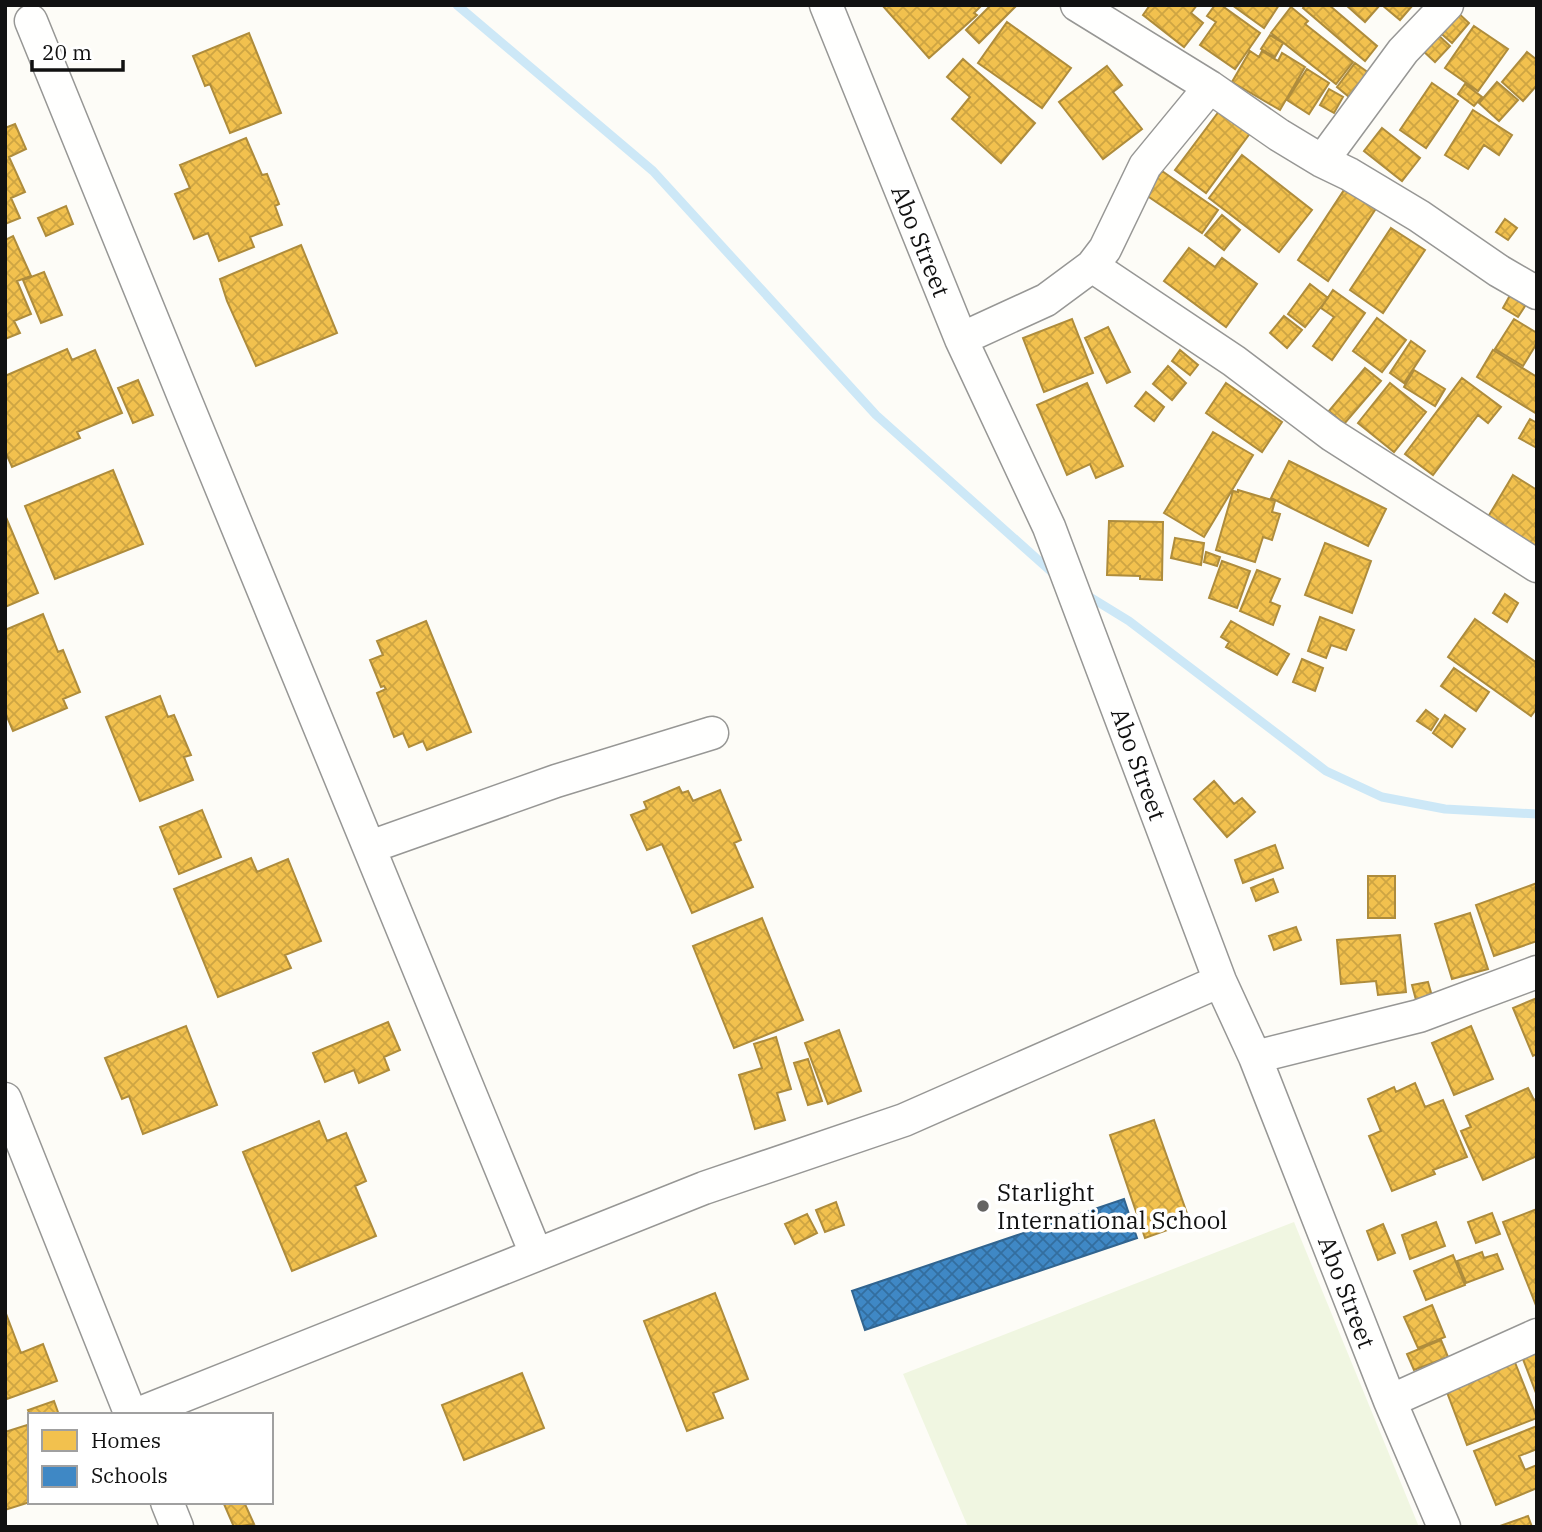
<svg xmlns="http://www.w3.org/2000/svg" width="1542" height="1532" font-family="'IBM Plex Serif',serif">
	<defs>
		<pattern id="homes-cross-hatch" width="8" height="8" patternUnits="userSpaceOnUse" patternTransform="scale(1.75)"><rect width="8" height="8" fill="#f2c14e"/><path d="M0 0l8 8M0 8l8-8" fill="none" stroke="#cea543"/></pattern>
		<pattern id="schools-cross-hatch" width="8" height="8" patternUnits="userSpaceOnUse" patternTransform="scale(1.75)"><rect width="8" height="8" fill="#3f88c5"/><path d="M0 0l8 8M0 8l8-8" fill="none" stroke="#336e9f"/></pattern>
	</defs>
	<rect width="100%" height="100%" fill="#fdfcf7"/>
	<path fill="#f0f6e1" d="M1294,1222L1419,1527H968L903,1374Z"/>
	<path fill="url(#homes-cross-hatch)" stroke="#ae8c3c" stroke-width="2" d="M882,5H982L974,13L977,15L929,58Z
		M991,5H1017L979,43L966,30Z
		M1150,5H1197L1191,13L1203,23L1184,47L1143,15Z
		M1215,5H1221L1260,33L1235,69L1200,45L1216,22L1207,16Z
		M1232,5H1279L1264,28Z
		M1305,5H1329L1377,46L1365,61L1303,8Z
		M1346,5H1380L1365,22Z
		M1382,5H1413L1400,20Z
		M1291,7L1308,21L1305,24L1353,62L1336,84L1271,33Z
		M1455,10L1469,23L1452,43L1437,30Z
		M1007,22L1071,68L1042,108L978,63Z
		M1474,26L1508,49L1478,91L1445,68Z
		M249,33L281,113L230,133L210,84L205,86L193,56Z
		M1436,33L1450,46L1435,62L1421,49Z
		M1270,35L1283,43L1275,57L1261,49Z
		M1250,51L1259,57L1262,51L1278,61L1282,53L1305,67L1280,110L1232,82Z
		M1527,52L1537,60V85L1523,101L1502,82Z
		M963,59L1035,123L1001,163L952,119L970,97L947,77Z
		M1355,63L1373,76L1354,101L1337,87Z
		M1107,66L1122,85L1113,92L1142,129L1103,159L1059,102Z
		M1307,69L1329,83L1309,114L1287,100Z
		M1497,82L1518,100L1499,121L1479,103Z
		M1432,83L1458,101L1426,148L1400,130Z
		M1465,84L1482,97L1474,106L1458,94Z
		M1329,89L1343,97L1334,113L1320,105Z
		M1223,106L1251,132L1206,193L1175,170Z
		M1473,110L1512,135L1499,155L1484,145L1468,169L1445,155Z
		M15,124L26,149L9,157L25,192L11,198L20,218L5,224V128Z
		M1382,128L1420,158L1402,181L1364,151Z
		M246,138L262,175L267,174L279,204L275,206L282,225L250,237L254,247L219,261L208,233L194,239L175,194L190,188L180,165Z
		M1242,155L1312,210L1279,252L1209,198Z
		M1162,171L1218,210L1202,233L1146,195Z
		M1346,187L1377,207L1328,281L1298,260Z
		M66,206L73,224L46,236L38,218Z
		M1222,215L1240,230L1224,250L1205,235Z
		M1505,219L1517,228L1508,240L1496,232Z
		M1391,228L1425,250L1383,313L1350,290Z
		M13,236L31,276L17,281L31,314L14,321L20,333L5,339V240Z
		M301,245L337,333L256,366L227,301L220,279Z
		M1189,248L1215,267L1222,258L1257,284L1226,327L1164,281Z
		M44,272L62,315L41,323L23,280Z
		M1310,284L1328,298L1305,327L1288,314Z
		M1333,290L1365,313L1332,360L1313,346L1334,317L1321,308Z
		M1513,290L1529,300L1518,317L1503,308Z
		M1284,316L1302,330L1287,348L1270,333Z
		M1377,318L1406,340L1382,372L1353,351Z
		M1072,319L1093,373L1044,392L1023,338Z
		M1514,319L1537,333V343L1523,366L1495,349Z
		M1108,327L1130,372L1107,383L1085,338Z
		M1411,341L1425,351L1404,383L1390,373Z
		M67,349L72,360L95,350L122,413L77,432L80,438L12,467L5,451V376Z
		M1180,350L1198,365L1190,375L1172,361Z
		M1493,350L1537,377V414L1477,377Z
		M1168,366L1186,383L1172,400L1153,384Z
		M1365,368L1381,381L1344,424L1329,411Z
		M1414,370L1445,389L1435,406L1404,387Z
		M1462,378L1501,407L1488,423L1478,415L1433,475L1405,454Z
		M138,380L153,415L133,423L118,388Z
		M1087,383L1123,466L1096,478L1090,464L1067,475L1037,405Z
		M1226,383L1282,422L1262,452L1206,413Z
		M1390,383L1426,412L1394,452L1358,423Z
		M1146,392L1164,407L1154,421L1135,406Z
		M1530,419L1537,423V448L1519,438Z
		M1213,432L1253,455L1204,537L1164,513Z
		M1289,461L1386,509L1368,546L1271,498Z
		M113,470L143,544L55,579L25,506Z
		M1513,475L1537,490V554L1485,522Z
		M1238,490L1275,501L1272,512L1280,514L1272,540L1263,537L1255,562L1216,550L1233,491L1238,492Z
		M5,515L38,593L5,607Z
		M1109,521L1163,522L1162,580L1140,579V576L1107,575Z
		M1175,538L1204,543L1201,565L1171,558Z
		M1325,543L1371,561L1352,613L1305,595Z
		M1206,552L1220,557L1217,566L1204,562Z
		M1222,561L1250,571L1237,608L1209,598Z
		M1257,570L1280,579L1270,602L1280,606L1273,625L1240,611Z
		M1505,594L1518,603L1507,622L1493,613Z
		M43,614L58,652L63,650L80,692L63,699L67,708L13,731L5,712V630Z
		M1320,617L1354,630L1346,650L1331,645L1326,658L1308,651Z
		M1475,619L1537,663V708L1531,716L1448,657Z
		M426,621L471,732L427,750L423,741L409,747L403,733L394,737L377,693L386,689L384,686L381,687L370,660L383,655L377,641Z
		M1231,621L1289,654L1277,675L1226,647L1229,642L1221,637Z
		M1302,659L1323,668L1315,691L1293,682Z
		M1454,668L1489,692L1476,711L1441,686Z
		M160,696L168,717L174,715L191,755L184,757L193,780L140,801L106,717Z
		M1426,710L1438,719L1431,730L1417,721Z
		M1445,715L1465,729L1452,747L1433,733Z
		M1214,781L1234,804L1242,798L1255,812L1227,837L1194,799Z
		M679,787L682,793L688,791L693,801L720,790L741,840L734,843L753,887L692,913L662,844L647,850L631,815L647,809L644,802Z
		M202,810L221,857L179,874L160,827Z
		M1275,845L1283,868L1243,883L1235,860Z
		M251,858L257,872L288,859L321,941L285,955L291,968L218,997L174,889Z
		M1368,876H1395V918H1368Z
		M1273,879L1278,892L1256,901L1251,888Z
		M1537,883V941L1494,956L1476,905Z
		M1470,913L1488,969L1452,979L1435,924Z
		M762,918L803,1020L734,1048L693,946Z
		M1296,927L1301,940L1274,950L1269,936Z
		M1400,935L1406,992L1378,995L1376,981L1341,984L1337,940Z
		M1428,982L1432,996L1416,1000L1412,985Z
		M1537,998V1054L1533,1056L1513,1008Z
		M388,1022L400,1050L384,1057L389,1070L359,1083L354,1070L325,1082L313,1053Z
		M186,1026L217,1105L143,1134L129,1096L122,1099L105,1058Z
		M1471,1026L1493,1079L1454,1095L1432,1043Z
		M839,1030L861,1091L828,1104L805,1043Z
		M776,1037L791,1089L777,1093L785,1120L755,1129L739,1075L762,1068L754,1044Z
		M808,1059L822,1101L808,1105L794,1063Z
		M1415,1083L1425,1107L1443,1100L1467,1157L1433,1170L1435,1174L1392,1191L1369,1136L1381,1131L1368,1099L1394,1087L1396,1092Z
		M1528,1088L1534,1100L1537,1098V1156L1483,1180L1461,1131L1471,1127L1466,1116Z
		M1154,1120L1190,1222L1145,1238L1110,1135Z
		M319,1121L327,1141L346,1133L366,1181L355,1186L376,1236L292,1271L243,1152Z
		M836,1202L844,1225L825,1232L816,1210Z
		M1537,1209V1308L1503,1222Z
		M1492,1213L1500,1234L1476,1243L1468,1222Z
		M807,1214L817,1233L795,1244L785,1224Z
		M1436,1222L1445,1246L1410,1259L1402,1235Z
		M1383,1224L1395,1253L1378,1260L1367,1231Z
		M1482,1252L1484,1258L1497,1254L1503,1269L1466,1283L1457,1261Z
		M1453,1255L1465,1285L1426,1300L1414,1271Z
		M715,1293L748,1379L713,1393L723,1418L687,1431L644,1321Z
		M1432,1305L1445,1337L1418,1348L1404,1317Z
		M5,1311L21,1353L43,1344L57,1381L7,1399L5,1394Z
		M1441,1340L1448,1357L1414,1370L1407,1354Z
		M1537,1348V1393H1536L1521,1354Z
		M1514,1360L1537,1418L1467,1445L1445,1387Z
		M522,1373L544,1428L464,1460L442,1405Z
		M54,1401L59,1415H30L28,1410Z
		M30,1424V1502L5,1510V1432Z
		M1537,1426V1449L1519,1456L1525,1470L1537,1465V1488L1496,1505L1474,1451Z
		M230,1502H244L254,1524L234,1527L224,1504Z
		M1528,1516L1532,1527H1500V1526Z"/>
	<path fill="url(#schools-cross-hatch)" stroke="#31648f" stroke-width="2" d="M1124,1199L1137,1238L865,1330L852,1291Z"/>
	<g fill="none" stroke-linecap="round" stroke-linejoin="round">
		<path stroke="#cde8f7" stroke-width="9" d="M457,5L653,171L876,415L1055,575
			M1085,594L1129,621L1326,771L1382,797L1445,809L1537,814"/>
		<defs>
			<path id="minor" d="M826,5L961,339L1049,527L1220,981L1255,1057L1390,1401L1444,1527
				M1077,5L1210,87L1279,135L1322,161L1349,174L1419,216L1499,271L1537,293
				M31,21C197,433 369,843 536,1254
				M1322,161L1403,51L1447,5
				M1092,266L1234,361L1332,435L1537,566
				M961,339L1046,300L1092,266L1105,249L1145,166L1210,87
				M370,847L556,781L712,733
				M1255,1057L1419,1016L1537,972
				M5,1099L131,1415
				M1390,1401L1537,1335
				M135,1415L704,1188L904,1120L1220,981
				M167,1502L177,1527"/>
		</defs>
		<use href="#minor" stroke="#979795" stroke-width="35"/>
		<use href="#minor" stroke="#fffffe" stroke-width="32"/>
	</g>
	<circle fill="#646362" stroke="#fff" stroke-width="2.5" cx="983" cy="1206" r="7"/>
	<g text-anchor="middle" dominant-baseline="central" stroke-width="7" stroke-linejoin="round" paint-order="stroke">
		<g font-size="24" fill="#111" stroke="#fff">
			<text transform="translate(921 241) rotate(68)">Abo Street</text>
			<text transform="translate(1139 764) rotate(70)">Abo Street</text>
			<text transform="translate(1347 1292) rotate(69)">Abo Street</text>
		</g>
		<g font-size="24" fill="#111" stroke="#fff" text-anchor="start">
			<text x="997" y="1192">Starlight<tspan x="997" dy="28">International School</tspan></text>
		</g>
	</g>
	<rect width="1542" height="1532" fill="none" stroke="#111111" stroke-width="14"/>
	<rect x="28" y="1413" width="245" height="91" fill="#ffffff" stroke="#a0a0a0" stroke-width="2"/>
	<rect x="42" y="1430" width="35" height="21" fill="#f2c14e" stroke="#a0a0a0" stroke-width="2"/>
	<text x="91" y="1448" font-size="21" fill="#111111">Homes</text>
	<rect x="42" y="1466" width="35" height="21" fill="#3f88c5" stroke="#a0a0a0" stroke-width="2"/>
	<text x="91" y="1483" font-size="21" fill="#111111">Schools</text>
	<path d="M32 60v10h91v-10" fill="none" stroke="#111111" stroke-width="3.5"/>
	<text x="42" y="60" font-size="21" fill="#111111" stroke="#ffffff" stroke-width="5" paint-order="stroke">20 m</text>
</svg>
